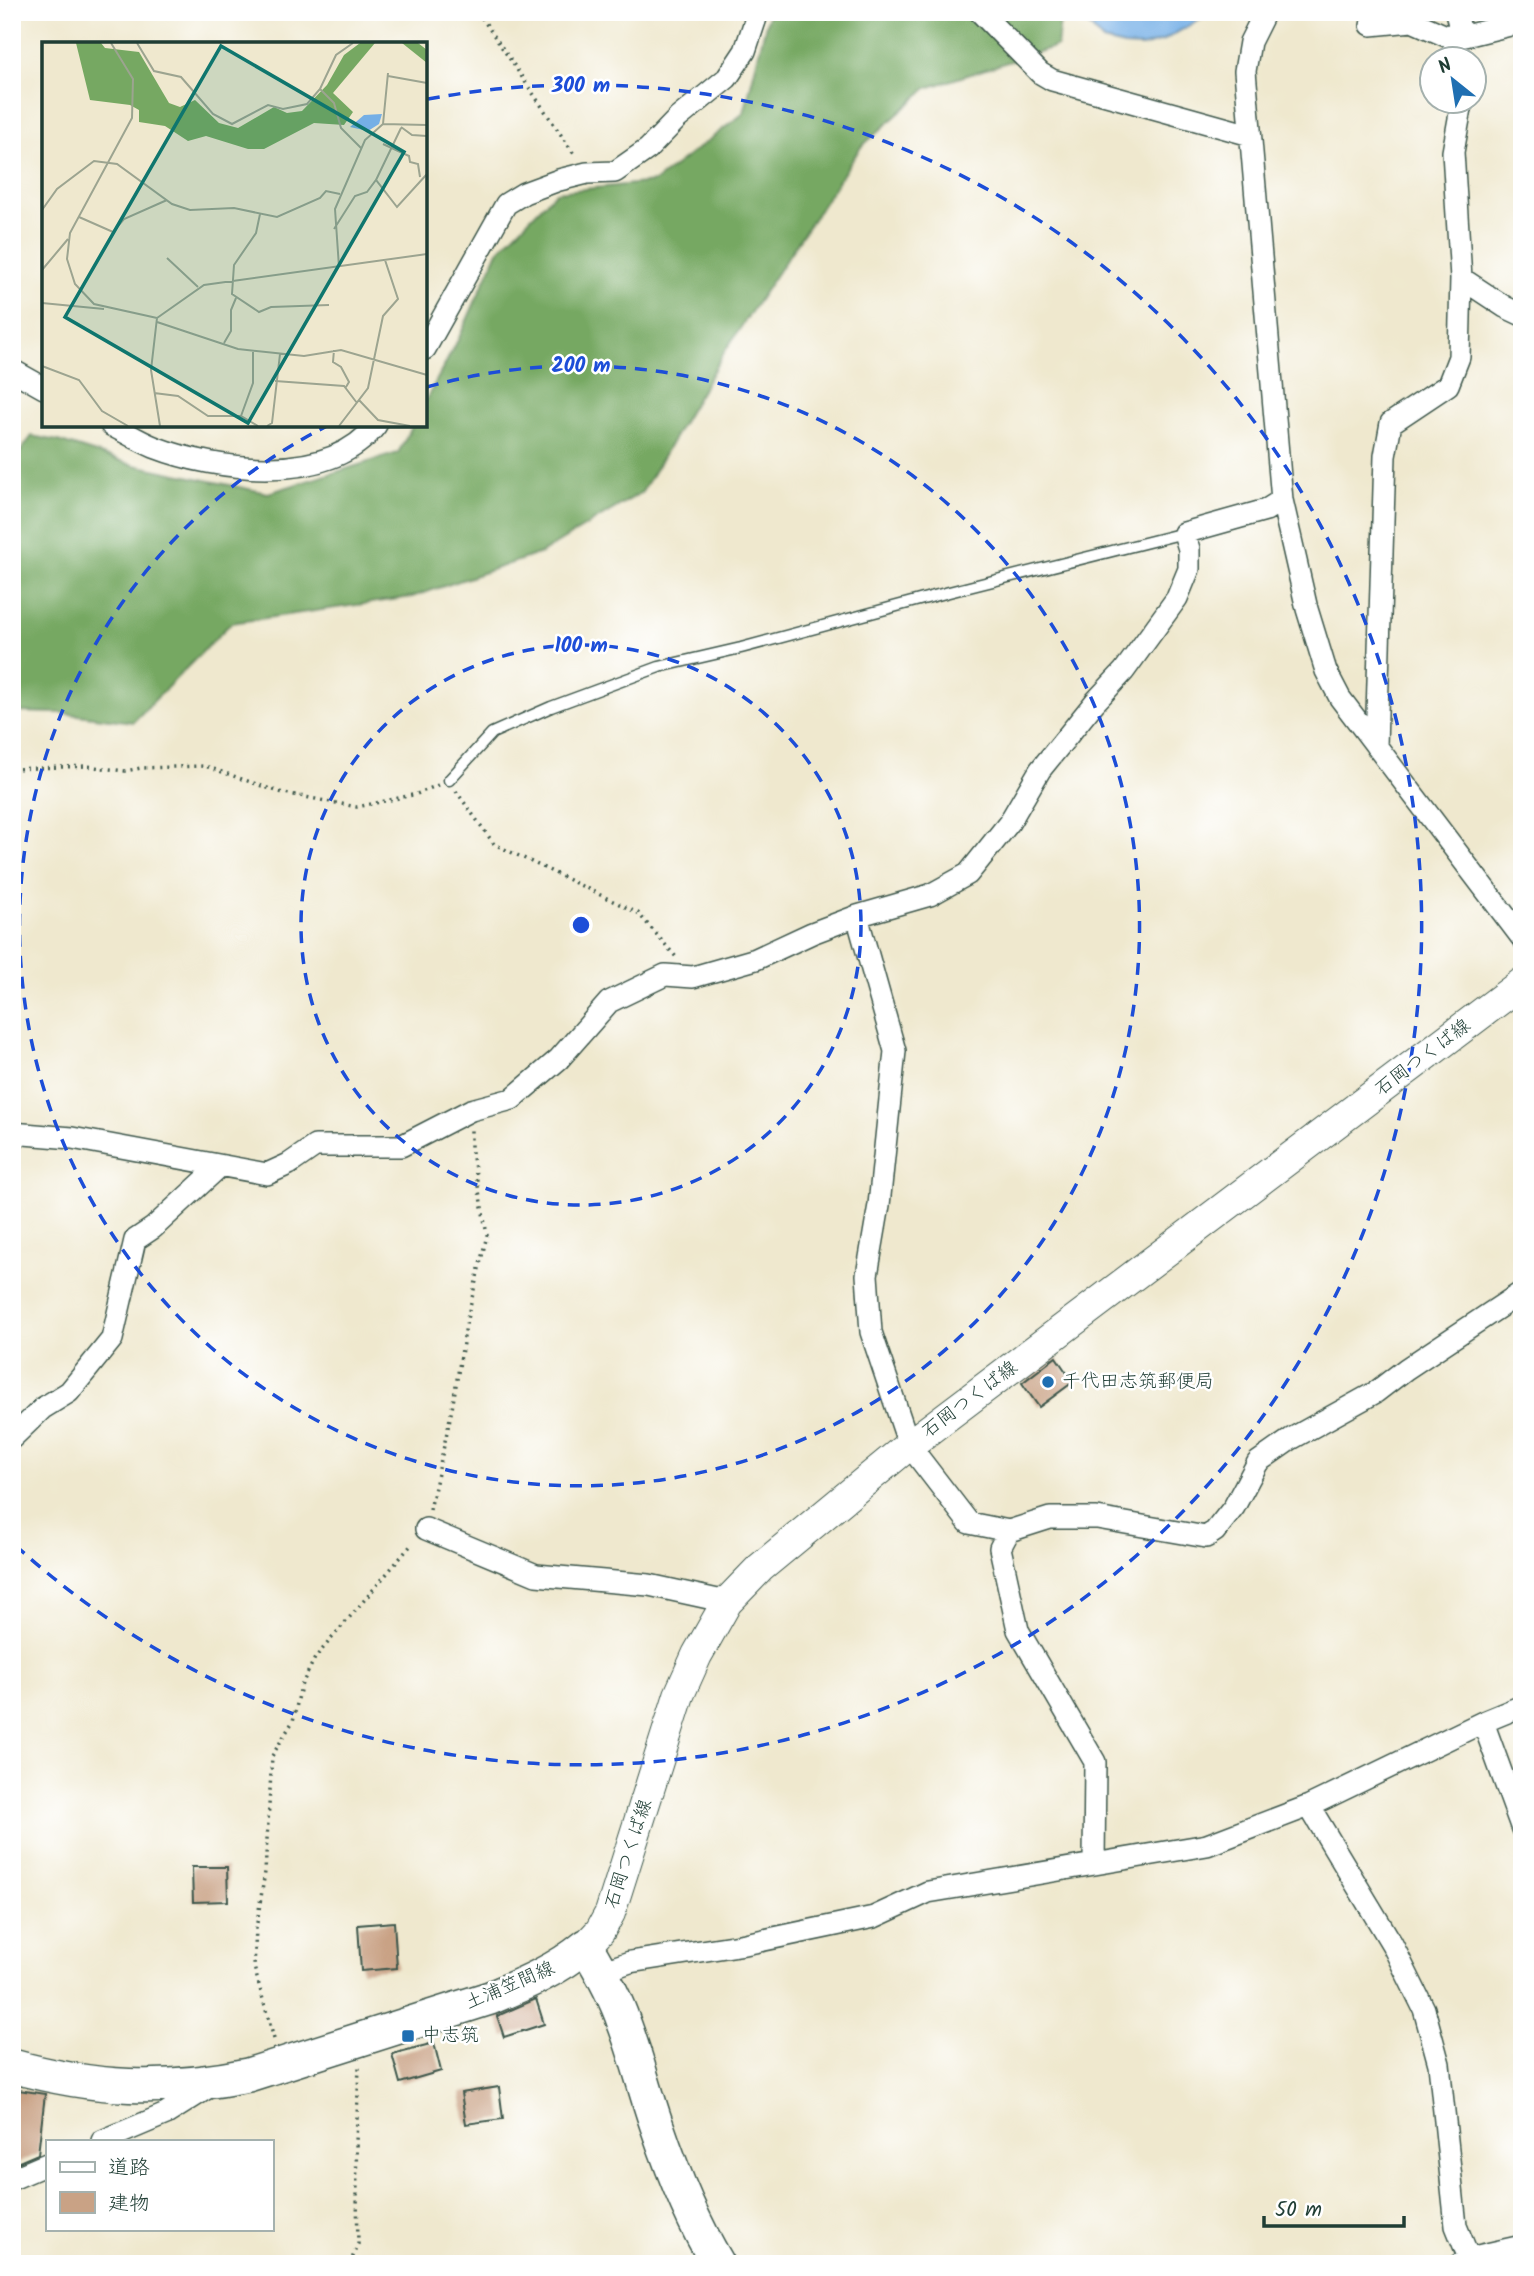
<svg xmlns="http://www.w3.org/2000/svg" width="1534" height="2276" font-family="Kalam,'Klee One',sans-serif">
	<rect width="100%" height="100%" fill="#fff"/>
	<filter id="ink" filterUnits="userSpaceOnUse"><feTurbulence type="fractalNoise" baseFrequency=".0143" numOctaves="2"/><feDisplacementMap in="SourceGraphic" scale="14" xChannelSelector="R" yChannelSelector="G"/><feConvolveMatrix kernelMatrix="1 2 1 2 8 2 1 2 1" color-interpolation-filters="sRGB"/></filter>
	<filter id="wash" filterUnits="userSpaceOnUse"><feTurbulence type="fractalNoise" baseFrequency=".00686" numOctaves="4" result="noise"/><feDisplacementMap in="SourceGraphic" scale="28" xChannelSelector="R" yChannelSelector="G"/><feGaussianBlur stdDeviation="1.57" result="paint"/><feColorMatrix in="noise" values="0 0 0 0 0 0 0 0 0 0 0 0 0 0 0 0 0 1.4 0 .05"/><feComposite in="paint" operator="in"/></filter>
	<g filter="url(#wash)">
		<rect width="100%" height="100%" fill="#efe8ce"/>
		<path fill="#76a862" stroke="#4a724b" stroke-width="2" d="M769,12H1061L1057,46L927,88L861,147L723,354L642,492L541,553L412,597L231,623L133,722L62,713L12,712V462L32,436L58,441L134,465L268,493L398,453L413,425H425V402L459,338L498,251L556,192L654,182L744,113Z"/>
		<path fill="#75afe6" stroke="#4a768d" stroke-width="2" d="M1088,12H1213L1162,41L1142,47L1124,46L1103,41L1084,20Z"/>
		<g id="blocks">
			<path fill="#c9a285" d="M1056,1357L1073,1382L1039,1407L1022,1383Z
				M192,1867H227L228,1901L193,1902Z
				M394,1922L397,1968L361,1971L358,1925Z
				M536,1999L544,2024L504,2037L497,2016Z
				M434,2043L441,2071L400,2083L392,2054Z
				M499,2087L503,2119L466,2124L461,2093Z
				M12,2089L45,2094L38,2154L12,2165Z"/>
		</g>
	</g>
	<g filter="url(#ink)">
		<use href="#blocks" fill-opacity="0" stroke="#3e574b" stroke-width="2"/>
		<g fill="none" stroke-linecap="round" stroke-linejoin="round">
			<defs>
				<path id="lane" d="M449,780L492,733L551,707L659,667L741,648L949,592L1184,533"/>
				<path id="street" d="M980,12L1040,73L1052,80L1250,135
					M1265,12L1250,42L1245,71L1282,500L1307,609L1326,671L1340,698L1522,938
					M1371,25L1412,21L1453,39L1522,22
					M1455,60L1453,39L1459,25L1456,12
					M1460,102L1461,108L1453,152L1461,278
					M425,349L506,204L524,193L559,180L587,173L615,172L648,149L678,118L727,78L745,51L758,12
					M12,370L44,388
					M111,425C125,432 139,441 154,447C216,471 330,486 376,425
					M1376,746L1385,456L1391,423L1448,385L1459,357L1461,278L1505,307L1522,315
					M857,916L895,1051L879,1205L867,1275L871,1332L909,1445L969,1523L1009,1531L1050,1518H1097L1206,1537L1215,1531L1234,1507L1258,1462L1291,1439L1376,1392L1406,1369L1522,1292
					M12,1133L72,1138L267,1174L289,1164L315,1146H401L471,1110L512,1099L559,1059L609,1002L665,975L693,977L756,959L812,933L857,916L930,895L968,874L1009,823L1040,770L1095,702L1124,671L1177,598L1189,569V549L1184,533L1266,510L1282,500
					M12,1438L43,1408L69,1392L112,1339L135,1240L153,1228L220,1166
					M426,1529L536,1575L649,1585L727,1602
					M1009,1531L1000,1548L1018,1630L1095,1762L1094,1863
					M1483,1722L1522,1829
					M1309,1806L1392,1944L1424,2009L1439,2064L1456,2226L1469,2258
					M601,1972L630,1962L745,1944L874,1917L928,1892L1207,1845L1309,1806L1483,1722L1522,1706
					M102,2141L166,2114L212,2085
					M12,2179L47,2164
					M1460,2264L1469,2258L1522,2246"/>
				<path id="secondary" d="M586,1946L600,1931L610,1913L679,1695L697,1655L727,1602L760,1568L909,1445L1522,983"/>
				<path id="primary" d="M12,2066C95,2089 163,2092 248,2075L490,1998C524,1984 557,1970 586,1946C601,1971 615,1996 624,2023C637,2057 645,2092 657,2126C673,2173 692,2221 718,2264"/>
			</defs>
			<use href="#lane" stroke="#3e574b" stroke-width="13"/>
			<use href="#street" stroke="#3e574b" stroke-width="24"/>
			<use href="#secondary" stroke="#3e574b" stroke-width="32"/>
			<use href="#primary" stroke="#3e574b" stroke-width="36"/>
			<path stroke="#3e574b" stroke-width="3.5" stroke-dasharray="2 5" stroke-linecap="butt" d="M478,12L576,157
				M12,769L87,766L125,771L141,768L205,766L279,792L357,807L417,794L438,785
				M456,791L494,844L638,913L676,957
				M430,1510L452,1409L467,1319L487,1235L471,1147V1130
				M274,2039L254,1967L256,1929L265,1872L272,1756L293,1721L301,1686L315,1658L412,1544
				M350,2264L358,2244L356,2142L359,2067"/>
			<use href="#lane" stroke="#fff" stroke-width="10"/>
			<use href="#street" stroke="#fff" stroke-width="21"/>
			<use href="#secondary" stroke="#fff" stroke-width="30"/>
			<use href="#primary" stroke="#fff" stroke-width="33"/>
		</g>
	</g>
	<g fill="none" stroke="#1d4ed8" stroke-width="3.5" stroke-dasharray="12 9">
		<circle cx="581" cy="925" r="280"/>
		<path d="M427 387A560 560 0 1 1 327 426"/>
		<path d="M428 99A840 840 0 1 1 14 1544"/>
	</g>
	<g fill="#1f6fb2" stroke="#fff" stroke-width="2.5">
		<circle cx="1048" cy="1382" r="7"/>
		<rect x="401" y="2029" width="14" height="14" rx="3.5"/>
	</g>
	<g text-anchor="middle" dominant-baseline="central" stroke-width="5" stroke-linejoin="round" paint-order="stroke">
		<g font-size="19" fill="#1f3d34" stroke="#fff">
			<text transform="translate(1423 1058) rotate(-37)">石岡つくば線</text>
			<text transform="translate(970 1400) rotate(-37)">石岡つくば線</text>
			<text transform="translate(629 1854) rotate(-72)">石岡つくば線</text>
			<text transform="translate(510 1986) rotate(-23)">土浦笠間線</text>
		</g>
		<g font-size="19" fill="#1f3d34" stroke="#fff" text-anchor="start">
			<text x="1062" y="1382">千代田志筑郵便局</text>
			<text x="422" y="2036">中志筑</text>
		</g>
	</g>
	<g transform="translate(42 42)">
		<rect width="385" height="385" fill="#efe8ce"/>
		<path d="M34,1H59L63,6L97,10L127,61L138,65L153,58L177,81L196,86L232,65L245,71L260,69L285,43L302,13L318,1H333L291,51L311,70L302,83L272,81L222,107H206L164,94L146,99L123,84L97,80V68L88,63L48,58ZM360,1H376L385,8V21Z" fill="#76a862"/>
		<path d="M340,72L337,82L326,89L308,85L322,73Z" fill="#75afe6"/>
		<path fill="none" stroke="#9ca490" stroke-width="2" d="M69,1L91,37L90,76L28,191L25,217L33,242L52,262L115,276M95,1L112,29L139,35L171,72L190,82L226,63L241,67L265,62L278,47L294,13L311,1M346,34L385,41M278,47L292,61L299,86L319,106M341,82L385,83M359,85L370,93L385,94M341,102L367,114L368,120L376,122L378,135M334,138L359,86M0,168L15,147L52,119L75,122L130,162L148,168L192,166L235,175L278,156L284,149L298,152M218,172L214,191L192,223L190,252L217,270L229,265L287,263M37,175L71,190L82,177L125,158M292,187L313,154L325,150L334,138L355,165L385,132M125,216L156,245M297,225L293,167L323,98L341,82L346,31M0,228L26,197M0,261L62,267M115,276L162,243L385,212M115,276L109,328L118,384M115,280L196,307L262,314L299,308L385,333M182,301L189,289V268L194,256M292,308L291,320L299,325L307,340L304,345M0,324L37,338L60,369L86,384M233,339L302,344L315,361M112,351L136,354L166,374H199L216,384M317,358L336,378L368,384M199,374L211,341V309M225,384L230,381L238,312M297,384L326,346L341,274L356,257L343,218"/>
		<path fill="#0f766e" fill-opacity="0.15" stroke="#0f766e" stroke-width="3.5" d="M179,4L362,110L206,381L23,275Z"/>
		<rect width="385" height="385" fill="none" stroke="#1f3d34" stroke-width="3.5"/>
	</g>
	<circle cx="581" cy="925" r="10" fill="#1d4ed8" stroke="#fff" stroke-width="3.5"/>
	<g font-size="21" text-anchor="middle" font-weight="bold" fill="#1d4ed8" stroke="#fff" stroke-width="5" stroke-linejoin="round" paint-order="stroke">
		<text x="581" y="92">300 m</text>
		<text x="581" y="372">200 m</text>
		<text x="581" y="652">100 m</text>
	</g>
	<rect width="1534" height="2276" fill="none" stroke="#fff" stroke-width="42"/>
	<rect x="46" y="2140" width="228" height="91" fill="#ffffff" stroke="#a5b1ae" stroke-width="2"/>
	<rect x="60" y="2162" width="35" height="10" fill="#ffffff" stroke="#a5b1ae" stroke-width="2"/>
	<text x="108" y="2174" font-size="21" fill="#1f3d34">道路</text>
	<rect x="60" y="2192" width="35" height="21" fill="#c9a285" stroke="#a5b1ae" stroke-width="2"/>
	<text x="108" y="2210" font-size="21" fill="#1f3d34">建物</text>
	<g transform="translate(1453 80) rotate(330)"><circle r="33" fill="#ffffff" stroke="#a5b1ae" stroke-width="2"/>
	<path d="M0-5L12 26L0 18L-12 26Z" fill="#1f6fb2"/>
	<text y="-10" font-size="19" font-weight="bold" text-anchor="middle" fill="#1f3d34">N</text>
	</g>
	<path d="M1264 2216v10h140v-10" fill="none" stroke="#1f3d34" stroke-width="3.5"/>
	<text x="1275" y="2216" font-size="21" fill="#1f3d34" stroke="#ffffff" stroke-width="5" paint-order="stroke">50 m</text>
</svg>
